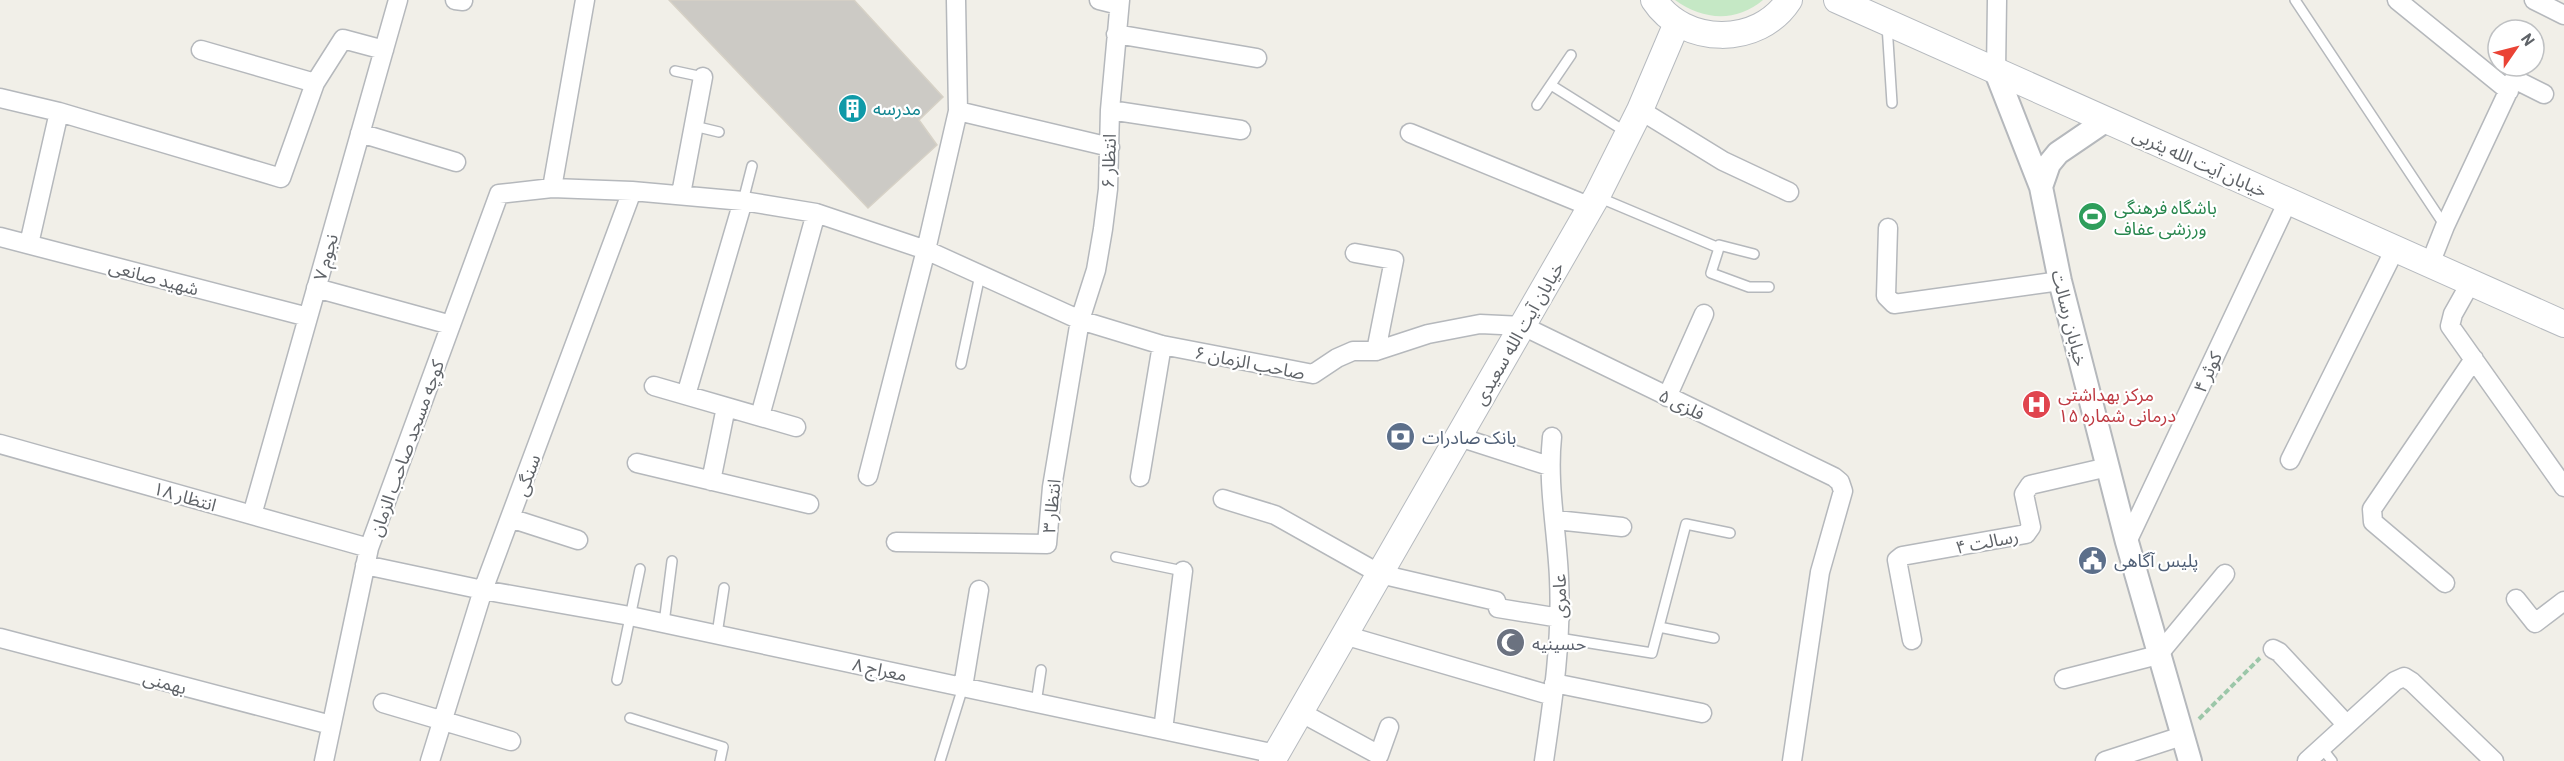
<svg xmlns="http://www.w3.org/2000/svg" width="2564" height="761" font-family="Barlow,'Noto Sans Arabic',sans-serif">
	<rect width="100%" height="100%" fill="#f1efe8"/>
	<path fill="#c5e8c5" d="M1675,0H1763C1735,23 1703,20 1675,0Z"/>
	<path fill="#cccac5" stroke="#d6d1c6" stroke-width="1.5" d="M669,0H854L943,97L919,120L937,145L868,208Z"/>
	<g fill="none" stroke-linecap="round" stroke-linejoin="round">
		<defs>
			<path id="service" d="M2295,0L2445,226
				M1887,25L1892,103
				M675,71L703,77
				M1551,85L1626,132
				M1537,105L1571,55
				M694,126L719,132
				M1598,197L1719,248L1711,273L1749,287H1769
				M743,201L752,166
				M1719,248V245L1754,254
				M961,364L980,275
				M1116,557L1183,571
				M664,623L672,561
				M1659,627L1714,638
				M717,634L724,588
				M1559,638L1652,653L1686,524L1730,533
				M617,680L640,569
				M1036,703L1041,670
				M630,718L723,747L720,761
				M2321,747L2332,761
				M940,761L963,687"/>
			<path id="minor" d="M455,0L463,1
				M1099,0L1119,5
				M2397,0L2509,91
				M2534,0L2564,15
				M1116,34L1257,58
				M201,50L315,83
				M1996,72L1997,0
				M2514,79L2544,94
				M0,98L59,112L281,178L315,83L343,39L384,50
				M1110,110L1241,130
				M1640,110L1723,161L1789,192
				M958,111L1110,147
				M360,133L456,162
				M1410,133L1591,207
				M552,188L585,0
				M681,194L703,77
				M1888,228L1886,296L1894,304L2060,281
				M0,237L308,317
				M29,244L59,112
				M1355,253L1394,260L1376,351
				M2430,264L2445,226L2520,66
				M2471,282L2453,314L2450,326L2564,487
				M316,288L451,325
				M654,386L796,427
				M686,395L743,201
				M1667,397L1704,314
				M760,416L816,213
				M1459,437L1549,466
				M0,444L369,548
				M2290,460L2395,249
				M637,463L809,504
				M868,476L926,250L958,111L956,0
				M1140,477L1162,345
				M711,481L726,407
				M1223,499L1275,515L1380,574L1496,601L1498,608L1560,618
				M252,515L398,0
				M510,518L578,540
				M1556,520L1622,527
				M896,542L1047,544L1052,487L1080,320L1096,270L1103,229L1108,189L1110,110L1120,0
				M2127,542L2288,201
				M365,565L483,590L630,616L1276,754
				M2445,583L2373,522L2372,509L2474,359
				M2516,599L2535,623L2564,601
				M1344,635L1553,696
				M0,638L331,725
				M1912,640L1897,560L1902,556L2026,534L2031,527L2024,494L2030,485L2108,467
				M2273,649L2279,652L2346,724
				M2064,679L2158,655L2225,574
				M1554,683L1702,713
				M963,687L979,590
				M383,703L511,741
				M1300,712L1379,755L1389,727
				M1163,730L1183,571
				M324,761L369,548L499,194L552,188L632,191L743,201L816,213L926,250L1080,320L1162,345L1313,374L1337,358L1353,351H1376L1428,334L1480,324L1523,326L1834,477L1840,482L1843,491L1820,572L1792,761
				M430,761L483,590L632,191
				M1544,761C1553,700 1562,640 1559,578C1557,531 1547,484 1552,437
				M2105,761L2182,736
				M2307,761L2395,681L2404,677L2412,682L2494,761"/>
			<path id="tertiary" d="M1996,72L2041,187L2060,281L2127,542L2190,761
				M2041,187L2049,164L2058,153L2105,121"/>
			<path id="secondary" d="M1654,0C1684,46 1759,47 1789,0
				M1837,0L2564,324
				M1272,761L1597,196L1640,110L1677,23"/>
		</defs>
		<use href="#service" stroke="#b5b8bc" stroke-width="12"/>
		<use href="#minor" stroke="#b5b8bc" stroke-width="21"/>
		<use href="#tertiary" stroke="#b5b8bc" stroke-width="26"/>
		<use href="#secondary" stroke="#b6babf" stroke-width="28"/>
		<path stroke="#9cc7a9" stroke-width="4" stroke-dasharray="6 3" stroke-linecap="butt" d="M2199,719L2260,658"/>
		<use href="#service" stroke="#fff" stroke-width="9"/>
		<use href="#minor" stroke="#fff" stroke-width="18"/>
		<use href="#tertiary" stroke="#fff" stroke-width="22"/>
		<use href="#secondary" stroke="#fff" stroke-width="26"/>
	</g>
	<defs>
		<symbol id="building-disc" viewBox="-11 -11 22 22"><circle r="9.5" fill="#0f9aa8" stroke="#fff"/><path d="M-4-6H4V6H1V3H-1V6H-4ZM-2.5-4.3h1.7v1.8h-1.7ZM.8-4.3h1.7v1.8H.8ZM-2.5-1h1.7V.8h-1.7ZM.8-1h1.7V.8H.8Z" fill="#fff"/></symbol>
		<symbol id="stadium-disc" viewBox="-11 -11 22 22"><circle r="9.5" fill="#2e9e5b" stroke="#fff"/><path d="M0-5a6.5 5 0 1 0 0 10a6.5 5 0 1 0 0-10ZM-3.5-1.8h7v3.6h-7Z" fill="#fff"/></symbol>
		<symbol id="hospital-disc" viewBox="-11 -11 22 22"><circle r="9.5" fill="#e0444e" stroke="#fff"/><path d="M-5-5h3v3.5h4V-5h3V5h-3V1.5h-4V5h-3Z" fill="#fff"/></symbol>
		<symbol id="bank-disc" viewBox="-11 -11 22 22"><circle r="9.5" fill="#5c6f8a" stroke="#fff"/><path d="M-6-4H6V4H-6ZM0-2.3a2.3 2.3 0 1 0 0 4.6a2.3 2.3 0 1 0 0-4.6Z" fill="#fff"/></symbol>
		<symbol id="civic-disc" viewBox="-11 -11 22 22"><circle r="9.5" fill="#5c6f8a" stroke="#fff"/><path d="M-.6-6.5H3V-4.5H.6V-3L4-1V1h2V6H-6V1h2V-1L-.6-3ZM-1.2 2.5V6h2.4V2.5Z" fill="#fff"/></symbol>
		<symbol id="mosque-disc" viewBox="-11 -11 22 22"><circle r="9.5" fill="#6b7280" stroke="#fff"/><path d="M3.5-4.9A6 6 0 1 0 3.5 4.9A5 5 0 1 1 3.5-4.9Z" fill="#fff"/></symbol>
	</defs>
	<g fill-rule="evenodd">
		<use href="#building-disc" x="836" y="92" width="33" height="33"/>
		<use href="#stadium-disc" x="2076" y="200" width="33" height="33"/>
		<use href="#hospital-disc" x="2020" y="388" width="33" height="33"/>
		<use href="#bank-disc" x="1384" y="420" width="33" height="33"/>
		<use href="#civic-disc" x="2076" y="544" width="33" height="33"/>
		<use href="#mosque-disc" x="1494" y="626" width="33" height="33"/>
	</g>
	<g text-anchor="middle" dominant-baseline="central" stroke-width="4.5" stroke-linejoin="round" paint-order="stroke">
		<g font-size="18" fill="#0d838f" stroke="#fff" text-anchor="start">
			<text x="873" y="108">مدرسه</text>
		</g>
		<g font-size="18" fill="#5f6368" stroke="#fff">
			<text transform="translate(1108 161) rotate(-88)">انتظار ۶</text>
			<text transform="translate(2200 162) rotate(24)">خیابان آیت الله یثربی</text>
			<text transform="translate(325 257) rotate(-74)">نجوم ۷</text>
			<text transform="translate(154 277) rotate(15)">شهید صانعی</text>
			<text transform="translate(2070 318) rotate(76)">خیابان رسالت</text>
			<text transform="translate(1518 333) rotate(-60)">خیابان آیت الله سعیدی</text>
			<text transform="translate(1250 362) rotate(11)">صاحب الزمان ۶</text>
			<text transform="translate(2207 372) rotate(-65)">کوثر ۴</text>
			<text transform="translate(1682 404) rotate(26)">فلزی ۵</text>
			<text transform="translate(406 448) rotate(-70)">کوچه مسجد صاحب الزمان</text>
			<text transform="translate(527 475) rotate(-70)">سنگی</text>
			<text transform="translate(185 496) rotate(16)">انتظار ۱۸</text>
			<text transform="translate(1051 506) rotate(-84)">انتظار ۳</text>
			<text transform="translate(1987 541) rotate(-11)">رسالت ۴</text>
			<text transform="translate(1559 596) rotate(-91)">عامری</text>
			<text transform="translate(880 669) rotate(12)">معراج ۸</text>
			<text transform="translate(165 682) rotate(15)">بهمنی</text>
		</g>
		<g font-size="18" fill="#27864d" stroke="#fff" text-anchor="start">
			<text x="2114" y="207">باشگاه فرهنگی<tspan x="2114" dy="21">ورزشی عفاف</tspan></text>
		</g>
		<g font-size="18" fill="#be3a42" stroke="#fff" text-anchor="start">
			<text x="2058" y="394">مرکز بهداشتی<tspan x="2058" dy="21">درمانی شماره ۱۵</tspan></text>
		</g>
		<g font-size="18" fill="#4e5e75" stroke="#fff" text-anchor="start">
			<text x="1422" y="437">بانک صادرات</text>
			<text x="2114" y="560">پلیس آگاهی</text>
		</g>
		<g font-size="18" fill="#5b616d" stroke="#fff" text-anchor="start">
			<text x="1532" y="643">حسینیه</text>
		</g>
	</g>
	<g transform="translate(2516 48) rotate(55)"><circle r="28" fill="#ffffff" stroke="#bfc1c3" stroke-width="1.5"/>
	<path d="M0-4.5L10 22L0 15L-10 22Z" fill="#ea4335"/>
	<text y="-9" font-size="16" font-weight="bold" text-anchor="middle" fill="#5f6368">N</text>
	</g>
</svg>
